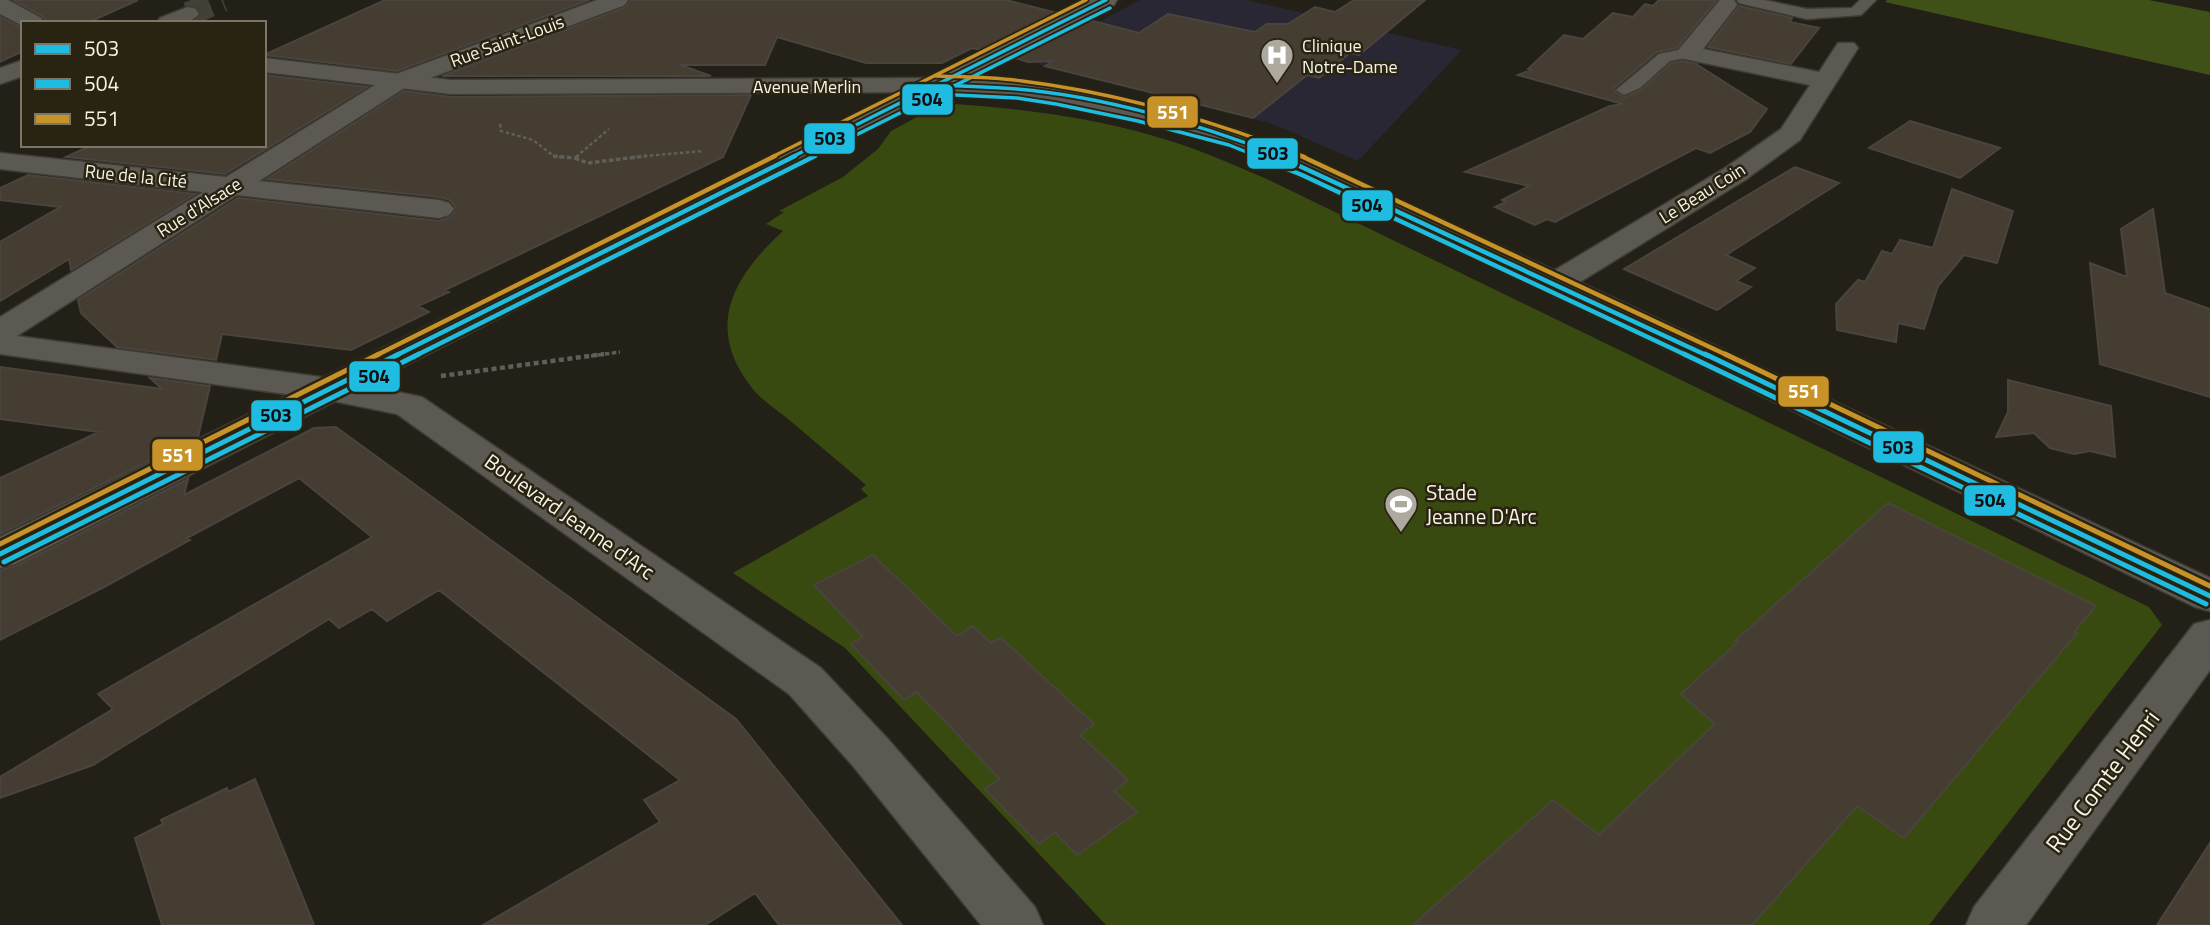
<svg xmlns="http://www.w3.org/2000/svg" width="2210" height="925" font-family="'Titillium Web',sans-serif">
	<rect width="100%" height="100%" fill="#232017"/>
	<path fill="#2a2734" d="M1140,0H1246L1462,50L1358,161L1270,123L1037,64L1040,53Z"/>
	<path fill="#394a11" d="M943,103C1014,108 1085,116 1154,136C1194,147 1232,164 1269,180L2149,607L2162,625L1929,925H1106L845,648L733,573L868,496L861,489L866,485C842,464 817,444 793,423C780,412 762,401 752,388C704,327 733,277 783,231L766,224L784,212L779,211L843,177L878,149L891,131Z"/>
	<path fill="#405118" d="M1887,0H2149L2210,12V75L1885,2Z"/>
	<path fill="#453c32" stroke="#49453e" stroke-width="2" d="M13,0H138L87,23H46L42,16Z
		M385,0H589L397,71L264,55Z
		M631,0H1006L1057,13L981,50L972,48L942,63H866L777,37L765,65H680L711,76H442L626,7Z
		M1354,0H1425L1359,55L1350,53L1319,78L1307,75L1253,118L1045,66L1053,61L1028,62L1015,58L1089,20L1139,33L1168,14L1255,32L1267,24H1288L1315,7L1335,12Z
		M1659,0H1717L1677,48L1657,52L1614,88L1615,92L1625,97L1641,90L1671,63L1682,61L1698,64H1696L1767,109L1750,132L1710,153L1696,148L1555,222L1547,219L1535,225L1495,207L1506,202L1502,200L1529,186L1465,172L1610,106L1623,104L1518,75L1531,70L1528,69L1564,35L1583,39L1613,13L1633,17L1645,4L1653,6Z
		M1739,6L1792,18L1790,22L1819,28L1791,64L1708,47Z
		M0,17L23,28V51L0,62Z
		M264,75L367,87L225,174L66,157L92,145H264Z
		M404,91L451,97L751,95L723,157L445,290L449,292L418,306L429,312L351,350L222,334L216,360L117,347L81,313L78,300L238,198L439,221L451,217L456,207L450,200L439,197L267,179Z
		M1910,121L2000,148L1960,178L1869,148Z
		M1795,167L1839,183L1726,255L1755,268L1736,281L1751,287L1717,310L1624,269Z
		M28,175L195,194L71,270L69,259L0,301V242L60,207L0,200V188Z
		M1952,189L2013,211L1997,263L1964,255L1938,286L1924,329L1898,323L1896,342L1837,330L1836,304L1858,280L1865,282L1882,251L1892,254L1900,240L1933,248Z
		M2153,209L2165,293L2210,309V397L2100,364L2090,263L2127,277L2121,229Z
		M0,367L162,389L150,378L210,386L198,437L0,534V478L99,432L0,419Z
		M2008,380L2111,406L2115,457L2090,451L2074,454L2050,448L2034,433L1996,437L2008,412Z
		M336,427L736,719L902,925H779L755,893L705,925H483L660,822L644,800L680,780L439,590L387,621L372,609L339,628L329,619L93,765L0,798V777L113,709L98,694L372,537L299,478L187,538L190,540L106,586L0,640V570L16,566L188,479L184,495L314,428Z
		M1888,503L2096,606L2074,632L2077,633L1904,838L1857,806L1752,925H1413L1553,800L1599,835L1715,724L1681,694L1738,642L1735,641Z
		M873,555L957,636L973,626L991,643L1001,638L1094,724L1080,735L1128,780L1114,791L1137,812L1077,855L1055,832L1039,844L985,789L1000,779L917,692L904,700L851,644L863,637L814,585Z
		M255,779L314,925H162L135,838L163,824L161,820L227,788L228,792Z
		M2210,843V925H2157Z"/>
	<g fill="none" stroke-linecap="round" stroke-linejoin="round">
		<path stroke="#434036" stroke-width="24" stroke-dasharray="24 12" stroke-linecap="butt" d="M188,14L223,0"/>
		<defs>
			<path id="service" d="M1737,0H1764L1807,9L1852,8L1860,0H1876L1861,15L1807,19L1739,3Z
				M1688,48L1694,50L1696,53L1694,56L1670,61L1640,88L1624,95L1616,90L1659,54Z"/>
			<path id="minor" d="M597,0H628L625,5L406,87L259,181L439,200L449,203L454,209L449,215L439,218L237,195L17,336L328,378L422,397L821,668L887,738L1035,907L1043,925H981L853,766L789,694L397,414L328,400L0,354V317L203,192L0,169V153L226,177L388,77Z
				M1720,0H1734L1737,5L1703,49L1819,72L1838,43H1854L1858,48L1800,140L1745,180L1567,290L1556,293L1545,290L1540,283L1545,276L1725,168L1781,129L1810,85L1680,58L1676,53L1680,48Z
				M188,7L196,9L199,14C189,26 172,23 157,23L160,18Z
				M23,60V76L0,84V68Z
				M2210,620V670L2026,925H1966L1974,907L2194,624Z"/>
			<path id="tertiary" d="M0,0H8L41,18L44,23H23V26L0,14Z
				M264,58L451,80L936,78L1018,82L1149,107L1241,131L1315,161L1567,276L2210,578V611L2195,607L1545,290L1295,173L1223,143L1137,119L1018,96L936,92L451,94L264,72Z"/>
			<path id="secondary" d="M1089,0H1117L1114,5L15,564L0,568V537Z"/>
		</defs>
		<use href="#service" stroke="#3e3c35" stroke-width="3"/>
		<use href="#minor" stroke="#3e3c35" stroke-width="3"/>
		<use href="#tertiary" stroke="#3e3c35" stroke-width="3"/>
		<use href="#secondary" stroke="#3e3c35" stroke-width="3"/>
		<path stroke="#605e58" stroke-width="2.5" stroke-dasharray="3.5 2.5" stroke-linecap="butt" d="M500,124L501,131L533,140L555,157H565
			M576,157L609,129
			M632,157L703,151"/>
		<path stroke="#605e58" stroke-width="3.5" stroke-dasharray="4.5 2.5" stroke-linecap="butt" d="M553,156L575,158L578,156
			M575,158L588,163L646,156
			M591,356L620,352"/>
		<path stroke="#605e58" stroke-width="4.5" stroke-dasharray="5 3.5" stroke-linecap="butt" d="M441,376L604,354"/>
		<use href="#service" fill="#5b5952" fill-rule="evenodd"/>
		<use href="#minor" fill="#5b5952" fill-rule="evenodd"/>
		<use href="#tertiary" fill="#5b5952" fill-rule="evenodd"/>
		<use href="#secondary" fill="#625c53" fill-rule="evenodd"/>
		<defs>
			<path id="bus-1-far2" d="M936,85C963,86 990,87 1017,89C1101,96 1204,125 1282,157
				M792,157L1106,0"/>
			<path id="bus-1-far1" d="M1278,156L1708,356
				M395,356L795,156"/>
			<path id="bus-1" d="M1705,354L2210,596
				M0,554L399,354"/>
			<path id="bus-2-far2" d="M936,94L1017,98L1056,104L1138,121L1229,145L1259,157
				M812,157L1110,8"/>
			<path id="bus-2-far1" d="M1255,156L1302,175L1688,356
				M415,356L815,156"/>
			<path id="bus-2" d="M1684,354L2206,604
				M4,562L419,354"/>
			<path id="bus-3-far2" d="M936,76C964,77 994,77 1022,81C1119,93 1214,121 1305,157
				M772,157L1086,0"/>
			<path id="bus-3-far1" d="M1301,156L1729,356
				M375,356L775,156"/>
			<path id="bus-3" d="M1725,354L2210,586
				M0,544L379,354"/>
		</defs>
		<use href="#bus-1-far2" stroke="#292311" stroke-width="7"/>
		<use href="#bus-1-far1" stroke="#292311" stroke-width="9"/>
		<use href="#bus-1" stroke="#292311" stroke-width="10"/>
		<use href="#bus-2-far2" stroke="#292311" stroke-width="7"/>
		<use href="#bus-2-far1" stroke="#292311" stroke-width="9"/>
		<use href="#bus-2" stroke="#292311" stroke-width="10"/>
		<use href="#bus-3-far2" stroke="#292311" stroke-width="7"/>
		<use href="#bus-3-far1" stroke="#292311" stroke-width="9"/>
		<use href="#bus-3" stroke="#292311" stroke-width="10"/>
		<use href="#bus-1-far2" stroke="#1fbce1" stroke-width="3.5"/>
		<use href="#bus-1-far1" stroke="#1fbce1" stroke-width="4.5"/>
		<use href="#bus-1" stroke="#1fbce1" stroke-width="5"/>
		<use href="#bus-2-far2" stroke="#1fbce1" stroke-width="3.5"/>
		<use href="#bus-2-far1" stroke="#1fbce1" stroke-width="4.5"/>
		<use href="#bus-2" stroke="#1fbce1" stroke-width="5"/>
		<use href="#bus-3-far2" stroke="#c79227" stroke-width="3.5"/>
		<use href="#bus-3-far1" stroke="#c79227" stroke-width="4.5"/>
		<use href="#bus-3" stroke="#c79227" stroke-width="5"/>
	</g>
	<defs>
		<symbol id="hospital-pin" viewBox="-11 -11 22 30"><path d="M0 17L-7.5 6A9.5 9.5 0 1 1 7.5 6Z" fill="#ada99e" stroke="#292311"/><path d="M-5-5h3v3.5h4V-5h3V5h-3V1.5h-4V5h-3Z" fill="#fff"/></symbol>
		<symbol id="stadium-pin" viewBox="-11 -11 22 30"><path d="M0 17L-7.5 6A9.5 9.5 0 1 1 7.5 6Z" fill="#ada99e" stroke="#292311"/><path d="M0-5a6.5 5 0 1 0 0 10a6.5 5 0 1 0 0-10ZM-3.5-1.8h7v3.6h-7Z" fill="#fff"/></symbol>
	</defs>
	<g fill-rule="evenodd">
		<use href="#hospital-pin" x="1258" y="36" width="38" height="52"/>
		<use href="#stadium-pin" x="1382" y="485" width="38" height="52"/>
	</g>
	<g text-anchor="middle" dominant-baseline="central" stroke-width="5" stroke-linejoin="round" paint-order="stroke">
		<g font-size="18" fill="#f7f3e7" stroke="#292311">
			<text transform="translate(507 41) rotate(-20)">Rue Saint-Louis</text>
			<text x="807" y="86">Avenue Merlin</text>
			<text transform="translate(136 176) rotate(6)">Rue de la Cité</text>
			<text transform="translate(1702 193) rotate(-32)">Le Beau Coin</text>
			<text transform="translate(199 207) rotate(-32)">Rue d'Alsace</text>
		</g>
		<g font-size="18" fill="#f7f3e7" stroke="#292311" text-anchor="start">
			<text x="1302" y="45">Clinique<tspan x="1302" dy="21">Notre-Dame</tspan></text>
		</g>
		<g font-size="21" fill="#f7f3e7" stroke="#292311" text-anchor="start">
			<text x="1426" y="492">Stade<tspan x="1426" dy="24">Jeanne D'Arc</tspan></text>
		</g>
		<g font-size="21" fill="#f7f3e7" stroke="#292311">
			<text transform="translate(570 516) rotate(35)">Boulevard Jeanne d'Arc</text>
		</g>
		<g font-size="24" fill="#f7f3e7" stroke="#292311">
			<text transform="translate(2102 781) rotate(-53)">Rue Comte Henri</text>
		</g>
	</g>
	<g stroke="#292311" stroke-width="2.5">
		<rect x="901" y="83" width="53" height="33" rx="7" fill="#1fbce1"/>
		<rect x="1146" y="95" width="53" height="34" rx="7" fill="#c79227"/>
		<rect x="803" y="122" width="53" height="33" rx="7" fill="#1fbce1"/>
		<rect x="1246" y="137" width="53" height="33" rx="7" fill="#1fbce1"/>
		<rect x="1341" y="189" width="53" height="33" rx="7" fill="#1fbce1"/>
		<rect x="348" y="360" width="53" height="33" rx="7" fill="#1fbce1"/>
		<rect x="1777" y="375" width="53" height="33" rx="7" fill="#c79227"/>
		<rect x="250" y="399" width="53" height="33" rx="7" fill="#1fbce1"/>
		<rect x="1872" y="430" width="53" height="34" rx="7" fill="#1fbce1"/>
		<rect x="151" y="438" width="53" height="34" rx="7" fill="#c79227"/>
		<rect x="1963" y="484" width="54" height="33" rx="7" fill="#1fbce1"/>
	</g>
	<g font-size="19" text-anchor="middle" font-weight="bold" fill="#fff">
		<text x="1173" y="119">551</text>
		<text x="1804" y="398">551</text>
		<text x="178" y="462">551</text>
	</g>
	<g font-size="19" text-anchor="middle" font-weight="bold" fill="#111">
		<text x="927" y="106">504</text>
		<text x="830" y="145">503</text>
		<text x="1273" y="160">503</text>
		<text x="1367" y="212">504</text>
		<text x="374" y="383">504</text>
		<text x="276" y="422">503</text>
		<text x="1898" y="454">503</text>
		<text x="1990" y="507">504</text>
	</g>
	<rect x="21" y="21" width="245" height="126" fill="#292311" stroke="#7b7667" stroke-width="2"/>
	<rect x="35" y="44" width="35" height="10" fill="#1fbce1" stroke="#7b7667" stroke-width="2"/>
	<text x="84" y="56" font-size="21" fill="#f7f3e7">503</text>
	<rect x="35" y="79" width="35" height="10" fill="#1fbce1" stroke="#7b7667" stroke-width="2"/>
	<text x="84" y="91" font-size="21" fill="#f7f3e7">504</text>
	<rect x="35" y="114" width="35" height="10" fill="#c79227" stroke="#7b7667" stroke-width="2"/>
	<text x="84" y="126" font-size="21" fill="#f7f3e7">551</text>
</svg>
